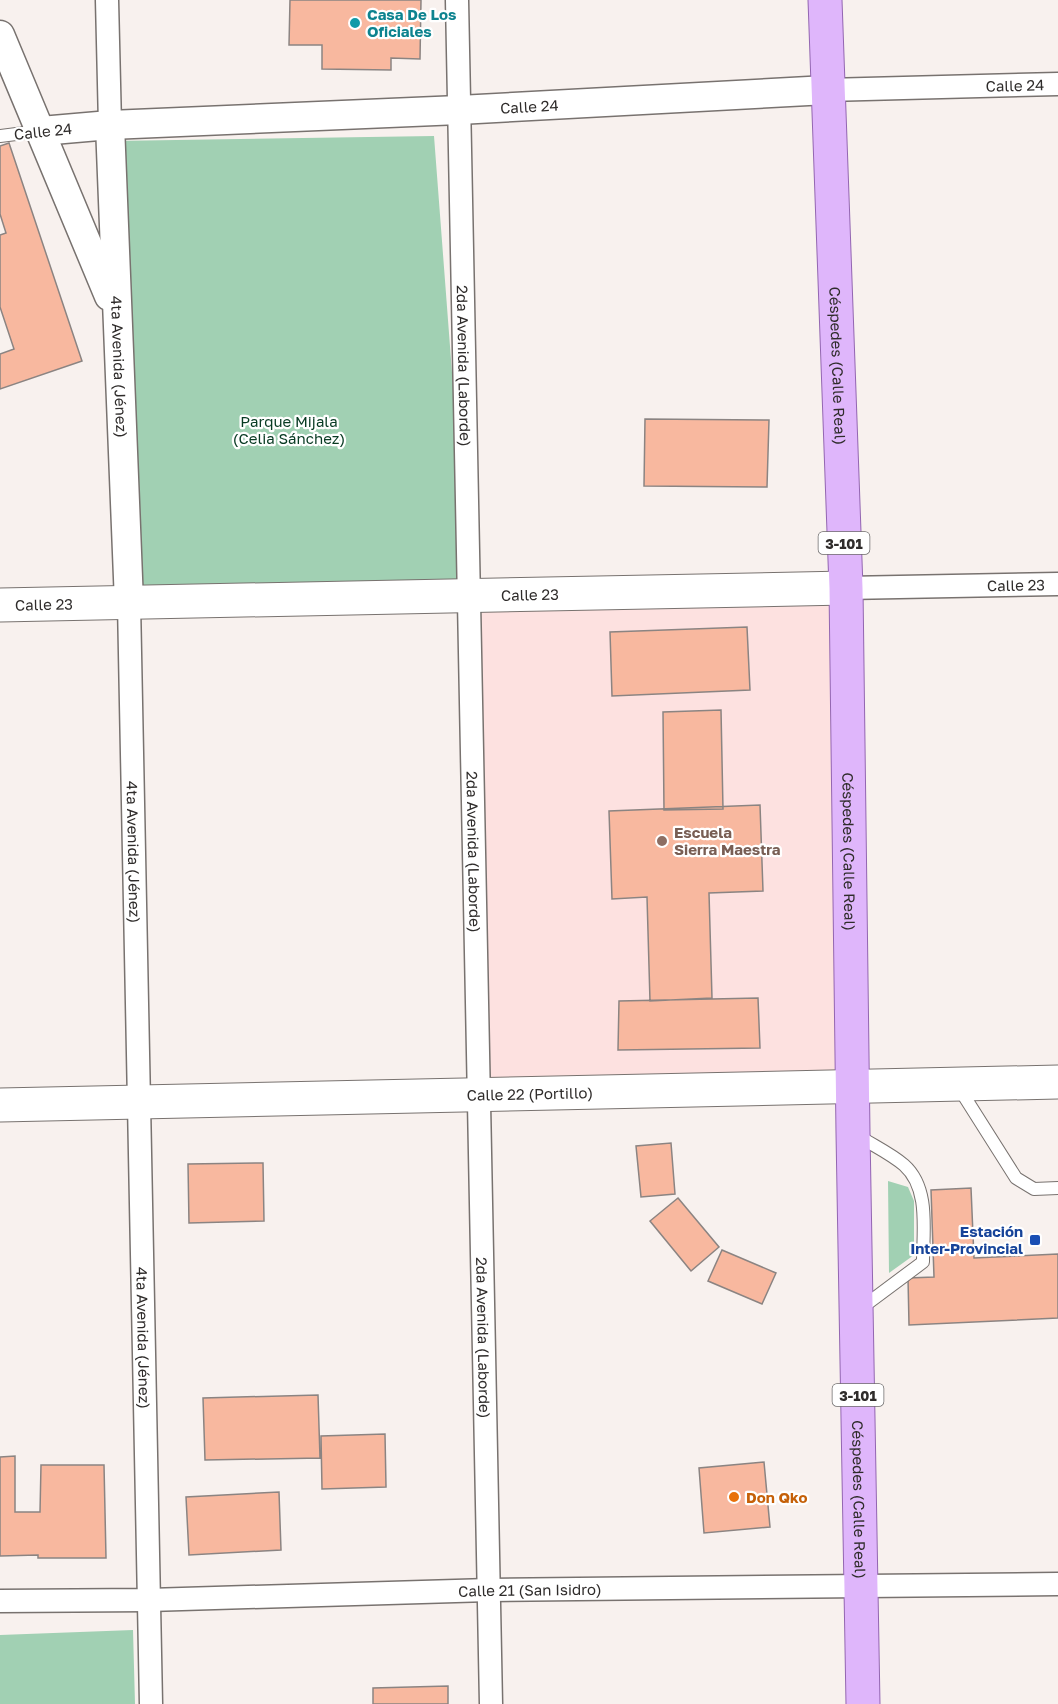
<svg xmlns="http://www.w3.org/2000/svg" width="1058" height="1704" font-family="'Golos Text',sans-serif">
	<rect width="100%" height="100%" fill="#f8f1ee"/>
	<path fill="#fde1e0" d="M846,588L852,1086L479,1095L469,596Z"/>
	<path fill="#a1d0b3" d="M434,136L469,596L129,603L112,141Z
		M888,1181L908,1187L914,1201V1255L889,1273Z
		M133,1630L135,1704H0V1635Z"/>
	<path fill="#f8b89f" stroke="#8b8482" stroke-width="1.5" d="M290,0H421L420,59L391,58V70L322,69V45H289Z
		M9,143L82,361L0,389V354L14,349L0,307V235L6,233L0,214V146Z
		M645,419L769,420L767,487L644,486Z
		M747,627L750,690L612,696L610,632Z
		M721,710L723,809L664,810L663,712Z
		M760,805L763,891L709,893L712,998L650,1001L647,897L612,899L609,811Z
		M758,998L760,1048L618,1050L619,1001Z
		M671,1143L675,1194L641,1197L636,1146Z
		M263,1163L264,1221L189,1223L188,1164Z
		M971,1188L974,1258L1058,1254V1318L909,1325L908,1278L934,1277L931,1190Z
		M678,1198L719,1247L691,1271L650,1221Z
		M722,1250L776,1273L762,1304L708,1281Z
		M318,1395L320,1458L205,1460L203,1398Z
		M385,1434L386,1487L322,1489L321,1436Z
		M15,1456V1512H40L41,1465H104L106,1558H38V1555L0,1556V1457Z
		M764,1462L770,1527L704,1533L699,1468Z
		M279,1492L281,1550L189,1555L186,1497Z
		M448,1686V1704H373V1688Z"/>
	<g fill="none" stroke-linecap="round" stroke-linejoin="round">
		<defs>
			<path id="service" d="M0,136L40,131
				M959,1088L1016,1178L1034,1189L1058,1188
				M857,1135C872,1145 890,1153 904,1165C930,1188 923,1230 923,1262L860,1309"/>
			<g id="minor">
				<path d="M107,0L110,125"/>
				<path id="s1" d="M457,0L491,1704"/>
				<path id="s2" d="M827,90L1058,84"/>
				<path id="s3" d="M846,588L1058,584"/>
				<path id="s4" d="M129,603L151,1704"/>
				<path id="s5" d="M0,1601L149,1600L489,1590L1058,1584"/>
			</g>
			<g id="tertiary">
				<path d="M0,35L109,296"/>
				<path id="s6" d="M110,125L129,603"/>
				<path id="s7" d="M41,131L110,125L459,110L827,90"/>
			</g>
			<g id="secondary">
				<path id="s8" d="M0,605L846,588"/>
				<path id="s9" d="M0,1105L1058,1082"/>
			</g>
			<g id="primary">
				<path id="s10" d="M825,0L846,588L853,1133L863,1704"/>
			</g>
		</defs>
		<use href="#service" stroke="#78726f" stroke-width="14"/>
		<use href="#minor" stroke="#78726f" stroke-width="25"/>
		<use href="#tertiary" stroke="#78726f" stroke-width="31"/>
		<use href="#secondary" stroke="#78726f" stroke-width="35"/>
		<use href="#primary" stroke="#9366b1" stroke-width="35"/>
		<use href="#service" stroke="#fff" stroke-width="12"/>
		<use href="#minor" stroke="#fff" stroke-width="22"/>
		<use href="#tertiary" stroke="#fff" stroke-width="28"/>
		<use href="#secondary" stroke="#fff" stroke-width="33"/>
		<use href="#primary" stroke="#dfb6fb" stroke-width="33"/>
	</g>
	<circle fill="#0f9aa8" stroke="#fff" stroke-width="2" cx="355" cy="23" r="6"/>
	<circle fill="#8d6e63" stroke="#fff" stroke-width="2" cx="662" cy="841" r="6"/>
	<rect fill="#1a4fb4" stroke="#fff" stroke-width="2" x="1029" y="1234" width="12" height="12" rx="3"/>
	<circle fill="#e8710a" stroke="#fff" stroke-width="2" cx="734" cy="1497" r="6"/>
	<g text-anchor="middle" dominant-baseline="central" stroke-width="4.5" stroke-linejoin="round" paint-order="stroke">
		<g fill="#fff" stroke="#6d6b6b" stroke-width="1.5">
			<rect x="818.5" y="532" width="51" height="22" rx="4.5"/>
			<rect x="832.5" y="1384" width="51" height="22" rx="4.5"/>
		</g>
		<g font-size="14" font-weight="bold" fill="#2f2c2b">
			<text x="844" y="543">3-101</text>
			<text x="858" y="1395">3-101</text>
		</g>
		<g font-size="15" font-weight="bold" fill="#0d838f" stroke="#fff" text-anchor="start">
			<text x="367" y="14">Casa De Los<tspan x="367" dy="17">Oficiales</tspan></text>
		</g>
		<g font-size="15" fill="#2f2c2b" stroke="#fff">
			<text stroke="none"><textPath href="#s2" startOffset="188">Calle 24</textPath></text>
			<text stroke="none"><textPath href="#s7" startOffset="489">Calle 24</textPath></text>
			<text transform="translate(43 131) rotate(-6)">Calle 24</text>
			<text stroke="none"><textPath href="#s6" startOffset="242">4ta Avenida (Jénez)</textPath></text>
			<text stroke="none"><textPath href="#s1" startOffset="366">2da Avenida (Laborde)</textPath></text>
			<text stroke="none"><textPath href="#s10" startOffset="366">Céspedes (Calle Real)</textPath></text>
			<text stroke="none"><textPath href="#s3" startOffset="170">Calle 23</textPath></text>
			<text stroke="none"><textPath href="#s8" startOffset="530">Calle 23</textPath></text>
			<text stroke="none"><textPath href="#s8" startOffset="44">Calle 23</textPath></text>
			<text stroke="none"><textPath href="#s4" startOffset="249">4ta Avenida (Jénez)</textPath></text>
			<text stroke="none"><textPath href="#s1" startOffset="852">2da Avenida (Laborde)</textPath></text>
			<text stroke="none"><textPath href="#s10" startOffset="852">Céspedes (Calle Real)</textPath></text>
			<text stroke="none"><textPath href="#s9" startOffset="530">Calle 22 (Portillo)</textPath></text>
			<text stroke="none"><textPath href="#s4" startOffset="735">4ta Avenida (Jénez)</textPath></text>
			<text stroke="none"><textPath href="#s1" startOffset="1338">2da Avenida (Laborde)</textPath></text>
			<text stroke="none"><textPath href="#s10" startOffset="1500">Céspedes (Calle Real)</textPath></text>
			<text stroke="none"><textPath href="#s5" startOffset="530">Calle 21 (San Isidro)</textPath></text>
		</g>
		<g font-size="15" fill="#073a22" stroke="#fff">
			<text x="289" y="421">Parque Mijala<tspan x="289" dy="17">(Celia Sánchez)</tspan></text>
		</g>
		<g font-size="15" font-weight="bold" fill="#785e54" stroke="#fff" text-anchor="start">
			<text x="674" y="832">Escuela<tspan x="674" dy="17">Sierra Maestra</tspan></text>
		</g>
		<g font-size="15" font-weight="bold" fill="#164399" stroke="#fff" text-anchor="end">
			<text x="1023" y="1231">Estación<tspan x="1023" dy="17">Inter-Provincial</tspan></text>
		</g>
		<g font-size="15" font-weight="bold" fill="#c56008" stroke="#fff" text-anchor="start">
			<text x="746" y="1497">Don Qko</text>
		</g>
	</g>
</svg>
